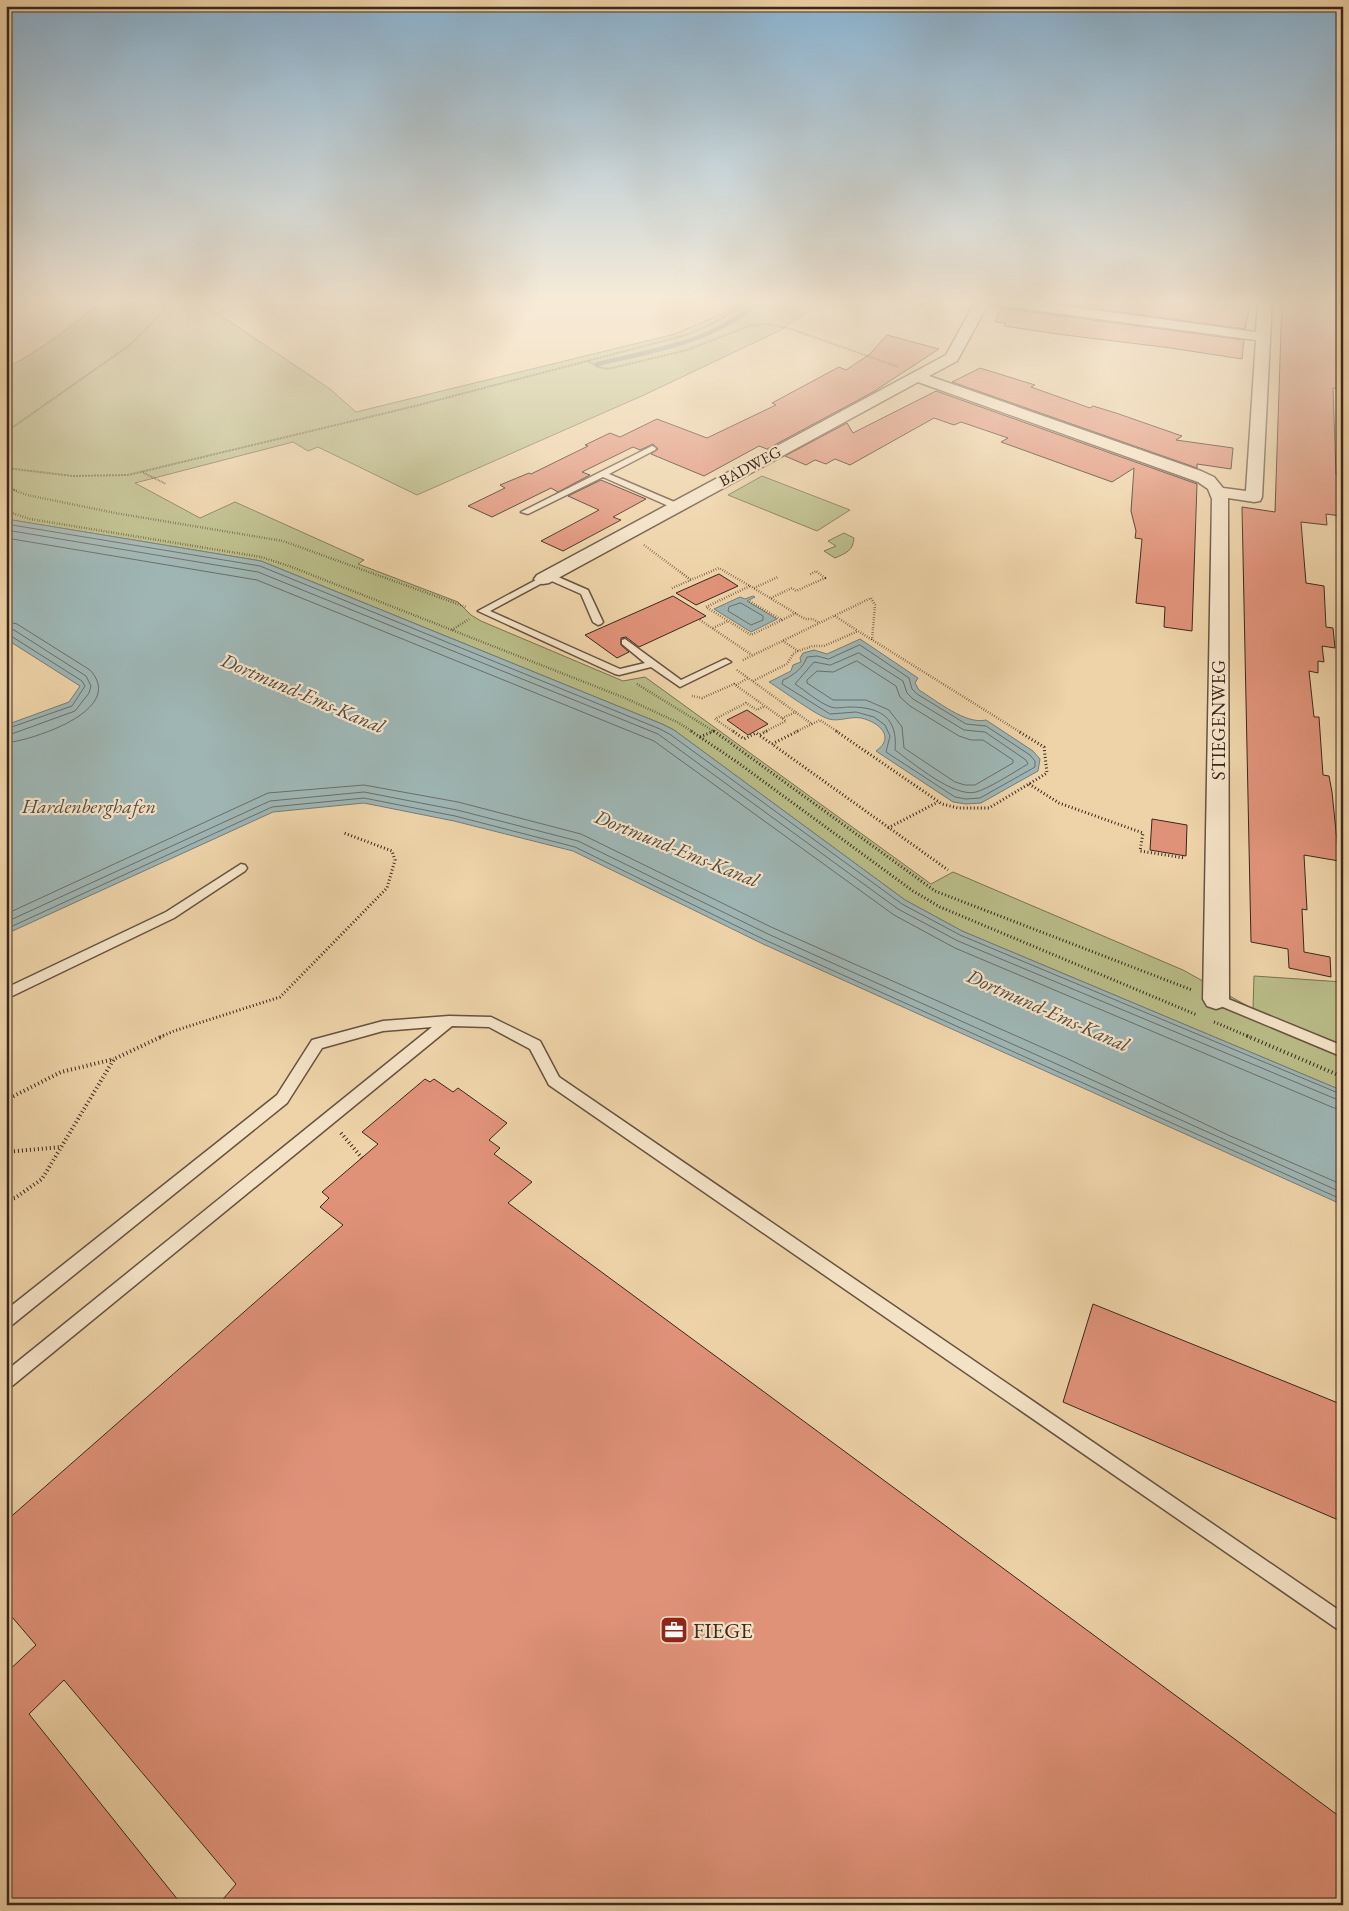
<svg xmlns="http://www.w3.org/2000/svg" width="1349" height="1911" font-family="'EB Garamond',serif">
	<rect width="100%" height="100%" fill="#eed3a8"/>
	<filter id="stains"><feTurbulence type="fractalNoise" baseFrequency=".004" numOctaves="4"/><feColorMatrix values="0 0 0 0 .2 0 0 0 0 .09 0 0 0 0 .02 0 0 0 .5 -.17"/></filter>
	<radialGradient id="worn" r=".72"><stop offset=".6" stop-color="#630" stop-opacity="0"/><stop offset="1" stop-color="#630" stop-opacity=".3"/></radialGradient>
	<path fill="#b9bc87" stroke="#7a7252" d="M101,300H198L330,389L356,412L675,334L724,313L737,300H824L781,330L644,395L417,495L318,447L308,451L293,442L135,483L200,518L235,502L364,560L358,564L458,602L471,615L481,621L623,681L645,677L931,884L953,872L1183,970L1253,1009L1254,976L1343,982V1091L962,931L905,900L674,730L662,724L261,561L6,519V368C41,350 73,326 101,300Z
		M762,476L850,510L817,531L728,495Z
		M844,533L854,538C853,551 846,553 835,558L824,551L836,546L828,541Z"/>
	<path fill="#9eb5b3" stroke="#767c77" d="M6,519L261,561L662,724L674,730L905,900L962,931L1343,1091V1205L763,944L573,851L454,821L364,803L273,812L6,934V725L69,702L80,686L6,639Z
		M753,596L755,597L747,601L777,619L751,632L714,609L740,597L745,599Z
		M860,639L918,678L915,683L919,690C937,701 966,725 986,720L1033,751L1040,759L1038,771L981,803L966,804L953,802L876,751C896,737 879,722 861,718C850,716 839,722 829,719C817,716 782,690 769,682L791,671L793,665L801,662L800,658L803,653L814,650L827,654Z"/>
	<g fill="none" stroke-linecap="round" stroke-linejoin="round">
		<path stroke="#6c6e68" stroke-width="1" d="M6,524L260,566L660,729L671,735L902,904L960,935L1343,1095
			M6,530L258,572L658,734L898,909L958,941L1343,1102
			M6,538L257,580L654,741L894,915L955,948L1334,1108L1343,1109
			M741,603L763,616V620L751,625L728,611L729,607Z
			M6,621L17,624L90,670C127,710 33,740 6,743
			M6,629L14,630L86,676L91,686L89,693L75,711L6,736
			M6,635L11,636L82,681L85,686L72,706L6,729
			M860,645L909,678L912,689L917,694L966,724L986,726L1030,755L1035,761V767L980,798L966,799L955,797L886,752L890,736L885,725L874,717L856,712L830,714L782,684L783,680C794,675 803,668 807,657L817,656L828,659Z
			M859,653L903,681L907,693L913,699L964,730L985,732L1026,760L1028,764C1014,772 990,788 976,792C954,798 913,763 895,750C898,718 881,707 850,707C844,707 836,709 831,707C819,703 806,691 795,684L814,662L830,665Z
			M857,661L896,686L900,697L910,706L959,736L971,740H983L1013,760V763L975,785H965L955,782L904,748L902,727L889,710L866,700H833L807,683V680L817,671L833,672Z
			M6,914L268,793L364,785L458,802L581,834L771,927L1066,1058L1228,1135L1343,1185
			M6,922L270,801L364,792L457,810L578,841L768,934L1343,1193
			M6,929L272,807L364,798L455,816L575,847L765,940L1343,1200"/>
		<path stroke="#767c77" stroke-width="4.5" d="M597,364C655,350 715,342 760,300"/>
	</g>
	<path fill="#e09279" stroke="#3a271d" d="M1033,300H1169L1226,307V300H1251L1245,329Z
		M1282,300H1331V304H1339L1343,389L1333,388L1336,474H1341V516L1326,514L1327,525L1301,522L1306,583L1324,586L1326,627L1333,628L1335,648L1322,646L1324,662L1318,661V673L1309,671L1314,717H1319L1323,775L1329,776L1332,792L1339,861L1304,855L1307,910L1302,909L1304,952L1330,957L1331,977L1289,968L1288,949L1251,942L1242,507L1275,512Z
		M1001,308L1244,340L1242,359L1171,348L1057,334L1004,326L1006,323L995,322Z
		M887,335L939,349L873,392L767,449L759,446L704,476L651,454L658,449L653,444L640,450L633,447L582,472L590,475L558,492L551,488L492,517L468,506L505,488L500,485L529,473L531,474L588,446L585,445L610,433L620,437L657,419L707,438L776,405L772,403L839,367L846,370L870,354Z
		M980,368L1035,385L1031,387L1090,408L1093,406L1116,413L1182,436L1176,440L1233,448L1231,469L1197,464V468L952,382Z
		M936,391L1197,484L1192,631L1164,627L1165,607L1136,603L1142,539L1135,538L1136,531L1131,511L1134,468L1112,482L1001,442L1008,438L961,422L954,425L934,418L850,465L835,459L826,464L815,460L806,465L785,456L847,423L853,433Z
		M601,480L646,499L613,517L621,520L563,551L541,541L599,510L568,496Z
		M719,574L738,586L696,605L676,593Z
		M673,596L706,616L639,647L626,637L621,638V645L629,652L617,658L585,635Z
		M747,710L768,724L748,735L727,720Z
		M1152,819L1187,825L1186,856L1150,850Z
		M425,1079L430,1082L434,1079L453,1092L458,1088L507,1123L489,1140L500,1148L494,1154L532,1182L508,1203L1343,1819V1905H218L236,1884L64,1680L29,1714L182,1905H6V1673L36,1645L6,1610V1521L343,1225L320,1207L329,1198L322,1192L378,1144L362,1132Z
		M1093,1304L1343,1405V1522L1063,1402Z"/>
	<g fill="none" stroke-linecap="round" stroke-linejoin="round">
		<defs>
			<path id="lane" d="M652,446L656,448L655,450L609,474L679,504V508H673L603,477L528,514L521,512Z
				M549,573L588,590L603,622L601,624L598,625L593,622L581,594L547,579L546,581L490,611L620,669L645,663L622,644V640L625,639L681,680L723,660L726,659L731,662L680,687L651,667L619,675L615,674L478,611Z
				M241,864L245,865L247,868L245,871L174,918L6,999V988L166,912Z
				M1216,994L1343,1046V1057L1211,1002L1210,999L1211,996Z
				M449,1016L491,1017L540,1041L559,1077L1343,1613V1633L549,1085L530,1049L489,1027L452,1026L12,1386L6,1389V1371L432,1027L383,1031L322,1048L287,1103L12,1325L6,1327V1310L277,1095L312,1040L383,1021Z"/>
			<path id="street" d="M976,300H1019L1256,332L1258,300H1272L1262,497L1260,501L1254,502L1228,498L1229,999L1225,1006L1216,1009L1207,1006L1203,999L1212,499L1208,489L1198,482L918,382L549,583L543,584L537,583L534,579L537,575L946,355ZM988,304L1256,340L1246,491L1223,488L1214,477L1201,471L929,376L957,361Z"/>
		</defs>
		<use href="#lane" stroke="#675240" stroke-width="3"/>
		<use href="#street" stroke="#675240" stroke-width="3"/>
		<path stroke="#3a271d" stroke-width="2" stroke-dasharray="0.5 1" stroke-linecap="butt" d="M588,361L598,367L608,369L687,350L749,326L766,324L788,328L899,367
			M6,432L130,345L174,300
			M6,468L73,476L128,475L415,406L679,337C704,329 727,318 747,300
			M142,472L166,484
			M6,487L17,491"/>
		<path stroke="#3a271d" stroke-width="2.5" stroke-dasharray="0.5 2" stroke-linecap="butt" d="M14,490L27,495L115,513L283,541L466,607
			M6,511L30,519L261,557L289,566L625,698L679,723L693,732
			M644,545L691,580
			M750,586L805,619H813L819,623
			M672,588L719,568L750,586L706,607L751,635L782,620L749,601
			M754,588L778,577
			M771,598L792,588L796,591L825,578L816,571L809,575
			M835,616L858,631
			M700,620L752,655
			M782,620L796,613
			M713,628L728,621
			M452,630L469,619
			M783,641L798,651
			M743,660L871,598L875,605L872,640
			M737,670L812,724L795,732
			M753,681L787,664L793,654L798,651L813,646H824L858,631L1020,732
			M637,684L715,732
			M736,685L748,678
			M692,696L702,698L734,684L786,721L764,732
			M782,718L796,712
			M812,724L820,720L838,732
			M711,732L714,731
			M734,732L715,719L746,703L757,710L765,706"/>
		<path stroke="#3a271d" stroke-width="3" stroke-dasharray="1 2.5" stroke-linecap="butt" d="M691,731L737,762L913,891L940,907L1197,1015
			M714,731L935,891L1192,990
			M733,731L744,739L756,733L759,735
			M767,731L759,735L772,744
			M798,731L772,744L948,870
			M836,731L942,804L958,808H989L1047,773L1044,747L1018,731
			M700,737L714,731
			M1029,784L1059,803L1143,833L1140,851L1185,858
			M888,828L938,802
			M1214,1022L1250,1037
			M160,1037L174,1031L280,997L387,888L395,860L392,851L344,833"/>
		<path stroke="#3a271d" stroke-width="4" stroke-dasharray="1 3" stroke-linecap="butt" d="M1247,1036L1343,1077
			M6,1100L61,1072L114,1059
			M341,1133L362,1158
			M6,1152L61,1147
			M6,1200L15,1198L42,1179L114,1059L163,1036"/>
		<use href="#lane" fill="#f4e2c6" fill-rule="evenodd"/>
		<use href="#street" fill="#f4e2c6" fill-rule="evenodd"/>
	</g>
	<linearGradient id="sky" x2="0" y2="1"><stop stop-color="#8ab4d3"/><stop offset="0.53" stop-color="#f7ebd8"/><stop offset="1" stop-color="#f7ebd8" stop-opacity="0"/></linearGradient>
	<rect width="1349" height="568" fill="url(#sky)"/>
	<defs>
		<symbol id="office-square" viewBox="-11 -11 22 22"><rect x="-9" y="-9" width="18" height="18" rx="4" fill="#8f2418" stroke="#f4e2c6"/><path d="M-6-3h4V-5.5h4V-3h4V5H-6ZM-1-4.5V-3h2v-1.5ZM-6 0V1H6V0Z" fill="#fff"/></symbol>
	</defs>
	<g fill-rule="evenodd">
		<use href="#office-square" x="658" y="1614" width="32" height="32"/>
	</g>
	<g text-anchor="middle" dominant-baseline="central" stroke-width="4.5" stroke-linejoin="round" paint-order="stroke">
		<g font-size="16" fill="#3a271d" stroke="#f4e2c6">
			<text transform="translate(750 466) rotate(-28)">BADWEG</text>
		</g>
		<g font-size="19" fill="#3a271d" stroke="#f4e2c6">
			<text transform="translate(1218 720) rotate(-90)">STIEGENWEG</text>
		</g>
		<g font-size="20" font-style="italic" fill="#534a42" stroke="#f4e2c6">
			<text transform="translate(303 693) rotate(23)">Dortmund-Ems-Kanal</text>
			<text x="89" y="806">Hardenberghafen</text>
			<text transform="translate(677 848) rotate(22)">Dortmund-Ems-Kanal</text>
			<text transform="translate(1048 1010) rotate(24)">Dortmund-Ems-Kanal</text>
		</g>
		<g font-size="22" fill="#3a271d" stroke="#f4e2c6" text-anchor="start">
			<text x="693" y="1630">FIEGE</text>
		</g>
	</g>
	<rect width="1349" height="1911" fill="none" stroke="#eed3a8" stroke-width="25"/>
	<rect x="8" y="8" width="1334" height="1896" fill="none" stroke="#3a271d" stroke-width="2.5"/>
	<rect x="12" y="12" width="1324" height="1886" fill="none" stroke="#3a271d"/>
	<rect width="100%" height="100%" filter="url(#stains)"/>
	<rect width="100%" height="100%" fill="url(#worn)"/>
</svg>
